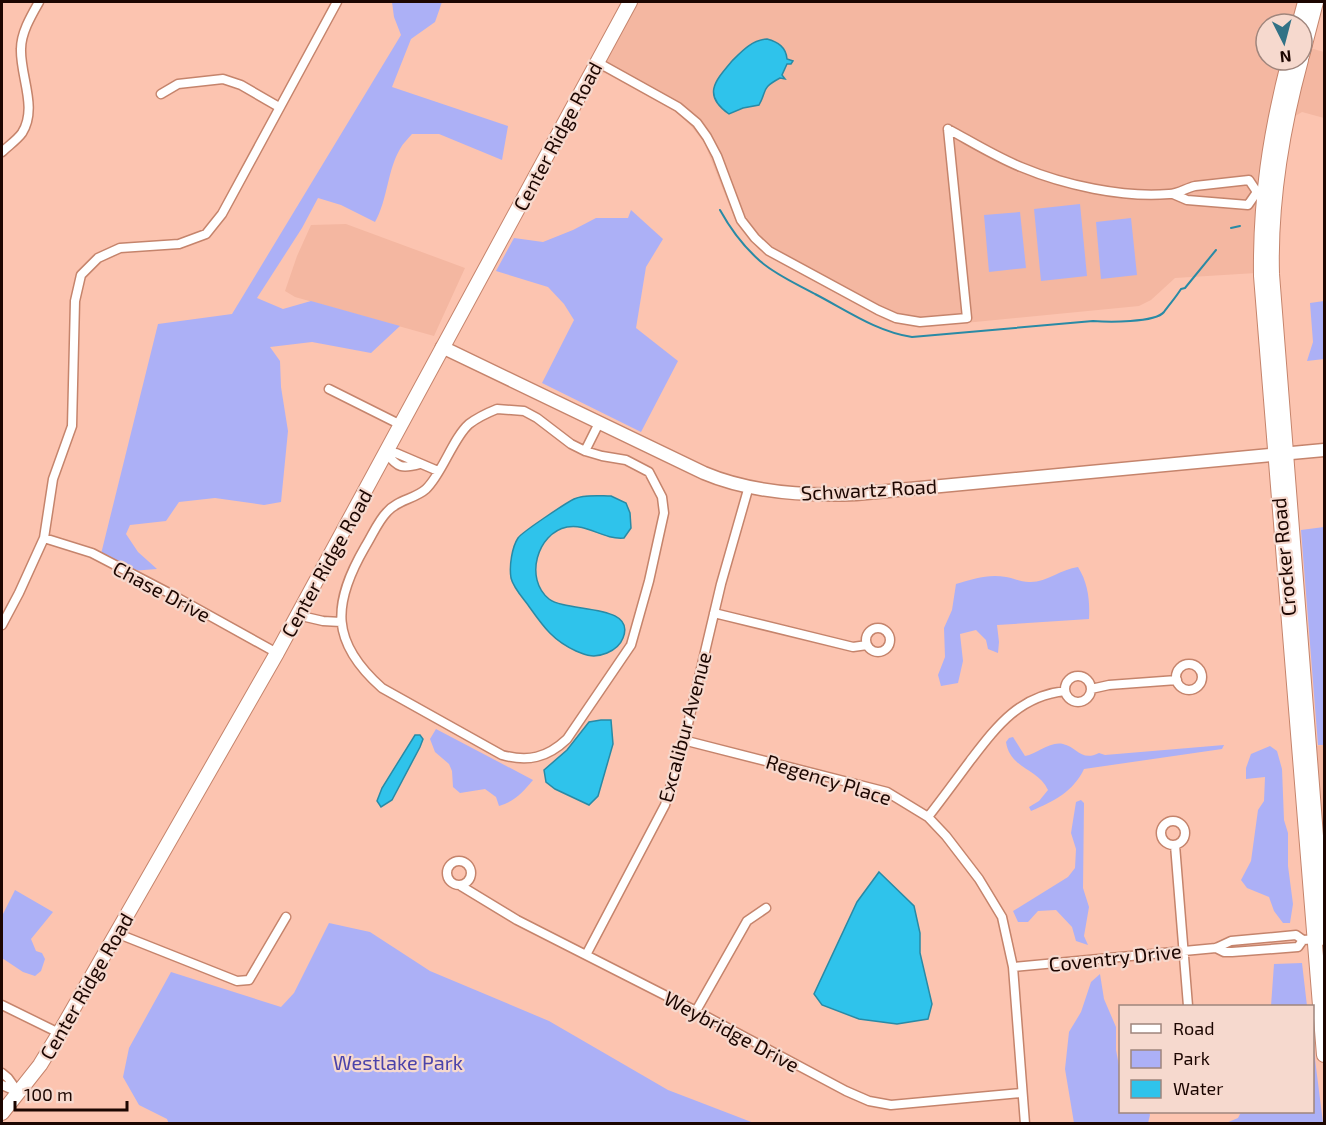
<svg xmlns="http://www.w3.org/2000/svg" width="1326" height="1125" font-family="'Exo 2',sans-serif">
	<rect width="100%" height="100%" fill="#fcc4b0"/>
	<path fill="#f4b7a1" d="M637,2H1300L1295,24H1266V60H1285L1260,166L1255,229L1256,273L1175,278L1151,300L1139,306L924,327L890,322L769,257L758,249L736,222L704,142L691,126L676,112L607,74L604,73L596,76Z
		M1310,48L1324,52V118L1302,112L1292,118Z
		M346,224L465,268L434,336L295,297L285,291L297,256L311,225Z
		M1324,745V875L1313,746Z"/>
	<path fill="#acb0f6" d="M392,2H442L435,22L411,39L392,87L508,126L502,160L439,134H412C408,139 403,143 400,149C387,171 388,199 375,222L341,205L318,198L302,228L257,298L283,309L311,301L400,326L371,353L312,342L270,347L280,361L281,387L288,431L281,502L264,505L215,498L179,502L166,521L130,525L126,534L138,552L157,569L131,571L101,554L158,324L232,314L401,35L394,17Z
		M1080,204L1087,276L1041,281L1034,209Z
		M631,210L663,239L646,267L636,328L678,361L641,432L542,383L574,320L564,304L548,287L496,271L514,238L543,242L573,230L596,218H628Z
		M1020,212L1026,268L989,272L984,215Z
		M1131,218L1137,275L1101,279L1096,222Z
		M1324,301V359L1307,361L1313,342L1310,303Z
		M1324,527V745H1318L1301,530Z
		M1078,567C1088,583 1090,600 1089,619L997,625L999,642L998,653L988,649L986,640L976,630L960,634L963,661L958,683L941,686L938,675L945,657L944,628L952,610L956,584C974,579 987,574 1006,577C1013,578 1021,582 1029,582C1046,583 1061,569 1078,567Z
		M436,729L533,780C523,792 514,802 499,806L496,797L485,789L460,793L453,787L452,771L449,764L435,752L430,739Z
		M1013,737L1025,756C1037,754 1050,741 1063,744C1077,747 1081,762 1099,753L1105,755L1224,745L1222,749L1084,769C1073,792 1054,801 1031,811L1029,807L1039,801L1048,790C1038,768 1010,769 1006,742L1009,738Z
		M1270,746L1277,751L1282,769L1284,820L1288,833V866L1293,904L1290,923H1283L1274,911L1269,897L1247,888L1241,880L1251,861L1258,810L1264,801L1265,777L1246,779V768L1251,754Z
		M1081,800L1084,803L1083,888L1089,907L1084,936L1088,945L1076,941L1072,927L1056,910L1038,911L1028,922H1018L1013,911L1068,877L1075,868L1076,849L1071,833L1076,802Z
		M15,890L53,912L31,939L36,951L42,953L45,959L41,971L35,976L23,972L2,958L3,914Z
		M329,923L370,932L430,971L549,1021L668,1090L754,1123L169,1124L167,1119L139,1105L123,1077L129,1048L171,972L281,1007L294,993Z
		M1302,963L1307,1006H1271L1274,964Z
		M1100,974L1104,999L1116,1027V1050L1120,1071V1112H1149L1150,1115L1148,1123H1074L1065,1069L1069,1032L1081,1012L1091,982Z
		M1313,1043L1323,1123H1226L1238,1118L1241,1112H1312Z"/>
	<path fill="#2fc3eb" stroke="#298aa5" stroke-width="1.5" d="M767,39C778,42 786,47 787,59L793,61L791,64H787L782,75L785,79L780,78C760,89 768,89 759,105L743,108L729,114C702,95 715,81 732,61C742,51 752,40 767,39Z
		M611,496L626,503L630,513L631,528L624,538C603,540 587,523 567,527C537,533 524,579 549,599C567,613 637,603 623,638C620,646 614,650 607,653C595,658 587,656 576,651C552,640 543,626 528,605C522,597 513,587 511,578C509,566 512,547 518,538C522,532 566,503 574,499C584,494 600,496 611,496Z
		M601,720H611L613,744L598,796L589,805L555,789L546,782L544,770L567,750L589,722Z
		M415,735H420L423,739L420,747L392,800L381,807L377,801L382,788Z
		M879,872L914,906L920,933V953L932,1004L928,1019L897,1024L859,1019L822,1005L814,994L857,902Z"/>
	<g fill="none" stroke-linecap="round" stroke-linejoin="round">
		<path stroke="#298aa5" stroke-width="2" d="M720,210C731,230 743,246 760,261C776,275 797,284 815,294C846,310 877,332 912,337L1093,321C1107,322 1155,323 1164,312C1169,305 1176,297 1181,289L1185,288L1216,250
			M1231,228L1240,226"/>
		<defs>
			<path id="street" d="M597,62L678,107L697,123L707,137L717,156L741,220L755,238L769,251L878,310L896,318L920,322L967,318L948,129
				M161,94L178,84L223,79L241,85L279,107
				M948,129C972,142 996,157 1021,167C1064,185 1123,198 1169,194C1178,194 1186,188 1195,186L1249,180L1257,192L1248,205L1187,200L1173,194
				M2,152C8,146 17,140 22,133C38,108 20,76 21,49C21,33 31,16 39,2
				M329,389L401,425
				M497,409L524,411L537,418L571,444L585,451L602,456L626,460L649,472L662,497L664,513L649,581L631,645L567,739C547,758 528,762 502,755L382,688C330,642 332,604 365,547C372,536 378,521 387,512C397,500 415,499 426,489C442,474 453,438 469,424C477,418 487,413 497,409Z
				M585,451L599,423
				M386,453H396L438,471
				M386,453C398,468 402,469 420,464
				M44,538L92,553L167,592L277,653
				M714,613L853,647L867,645
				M297,615L323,621L341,622
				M2,625L19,593L44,538L53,479L72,426L75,301L81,275L98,258L120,248L179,244L206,234L222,214L337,2
				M866 640a12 12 0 1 1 24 0a12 12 0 1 1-24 0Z
				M1176 677a13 13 0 1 1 26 0a13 13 0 1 1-26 0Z
				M1065 689a13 13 0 1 1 26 0a13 13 0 1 1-26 0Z
				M1091,689L1109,685L1177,680
				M683,740L887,792L928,817L946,836L979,879L1002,917L1013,967L1025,1124
				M928,817C942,799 956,780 970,761C997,726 1019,696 1065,691
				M1161 833a12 12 0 1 1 24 0a12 12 0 1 1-24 0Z
				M1175,845L1188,1006
				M447 873a12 12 0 1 1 24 0a12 12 0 1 1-24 0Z
				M461,886L517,920L696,1011L846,1091L869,1101L891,1105L1021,1093
				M116,933L237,981L249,980L286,917
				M1216,948L1224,952H1232L1298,947L1303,940
				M586,955L665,805L687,728L721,584L749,486
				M1013,967L1216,948L1231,941L1296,935L1303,940L1317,939
				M2,1005L59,1033
				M696,1011L747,921L766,908
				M2,1073L8,1078L18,1092
				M2,1085L18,1092"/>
			<path id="secondary" d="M442,347L704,473C751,493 806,496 856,494L1324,450"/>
			<path id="primary" d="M1299,24L1305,2
				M1302,56L1316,2
				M1289,60C1270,134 1260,200 1261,276L1324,1055
				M1301,60C1282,130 1270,201 1272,274L1324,938
				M2,1113L40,1065L57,1037L277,653L630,2"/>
		</defs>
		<use href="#street" stroke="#c5846c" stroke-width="11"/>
		<use href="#secondary" stroke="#c5846c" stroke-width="15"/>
		<use href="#primary" stroke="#c5846c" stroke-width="16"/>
		<use href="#street" stroke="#fff" stroke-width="8"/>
		<use href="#secondary" stroke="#fff" stroke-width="12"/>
		<use href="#primary" stroke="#fff" stroke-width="14"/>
	</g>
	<g text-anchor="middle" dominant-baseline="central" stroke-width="4.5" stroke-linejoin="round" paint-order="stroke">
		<g font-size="20" fill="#1c0601" stroke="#f6d9ce">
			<text transform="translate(557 136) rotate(-62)">Center Ridge Road</text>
			<text transform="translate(869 489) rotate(-3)">Schwartz Road</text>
			<text transform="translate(1283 557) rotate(-95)">Crocker Road</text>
			<text transform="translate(326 563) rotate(-61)">Center Ridge Road</text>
			<text transform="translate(162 591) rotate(28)">Chase Drive</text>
			<text transform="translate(684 727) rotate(-75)">Excalibur Avenue</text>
			<text transform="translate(829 779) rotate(17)">Regency Place</text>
			<text transform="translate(1115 957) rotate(-6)">Coventry Drive</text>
			<text transform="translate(86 986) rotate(-60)">Center Ridge Road</text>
			<text transform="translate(732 1031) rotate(28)">Weybridge Drive</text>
		</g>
		<g font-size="20" fill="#4b43aa" stroke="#f6d9ce">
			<text x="398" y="1062">Westlake Park</text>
		</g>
	</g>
	<rect width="1326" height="1125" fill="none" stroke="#1c0601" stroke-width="6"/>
	<rect x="1119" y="1005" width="195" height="108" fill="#f6d9ce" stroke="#9f857c" stroke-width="1.5"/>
	<rect x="1131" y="1024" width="30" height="9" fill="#ffffff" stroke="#9f857c" stroke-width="1.5"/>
	<text x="1173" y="1035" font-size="18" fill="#1c0601">Road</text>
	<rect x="1131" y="1050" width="30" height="18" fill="#acb0f6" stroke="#9f857c" stroke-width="1.5"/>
	<text x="1173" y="1065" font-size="18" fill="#1c0601">Park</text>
	<rect x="1131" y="1080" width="30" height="18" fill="#2fc3eb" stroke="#9f857c" stroke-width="1.5"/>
	<text x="1173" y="1095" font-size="18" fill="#1c0601">Water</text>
	<g transform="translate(1284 42) rotate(174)"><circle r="28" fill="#f6d9ce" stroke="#9f857c" stroke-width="1.5"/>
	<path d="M0-4.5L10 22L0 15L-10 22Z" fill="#327286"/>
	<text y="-9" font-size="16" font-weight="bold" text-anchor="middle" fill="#1c0601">N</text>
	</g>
	<path d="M15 1101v9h112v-9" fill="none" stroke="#1c0601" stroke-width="3"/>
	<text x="24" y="1101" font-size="18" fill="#1c0601" stroke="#f6d9ce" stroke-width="4.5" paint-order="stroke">100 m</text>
</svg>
